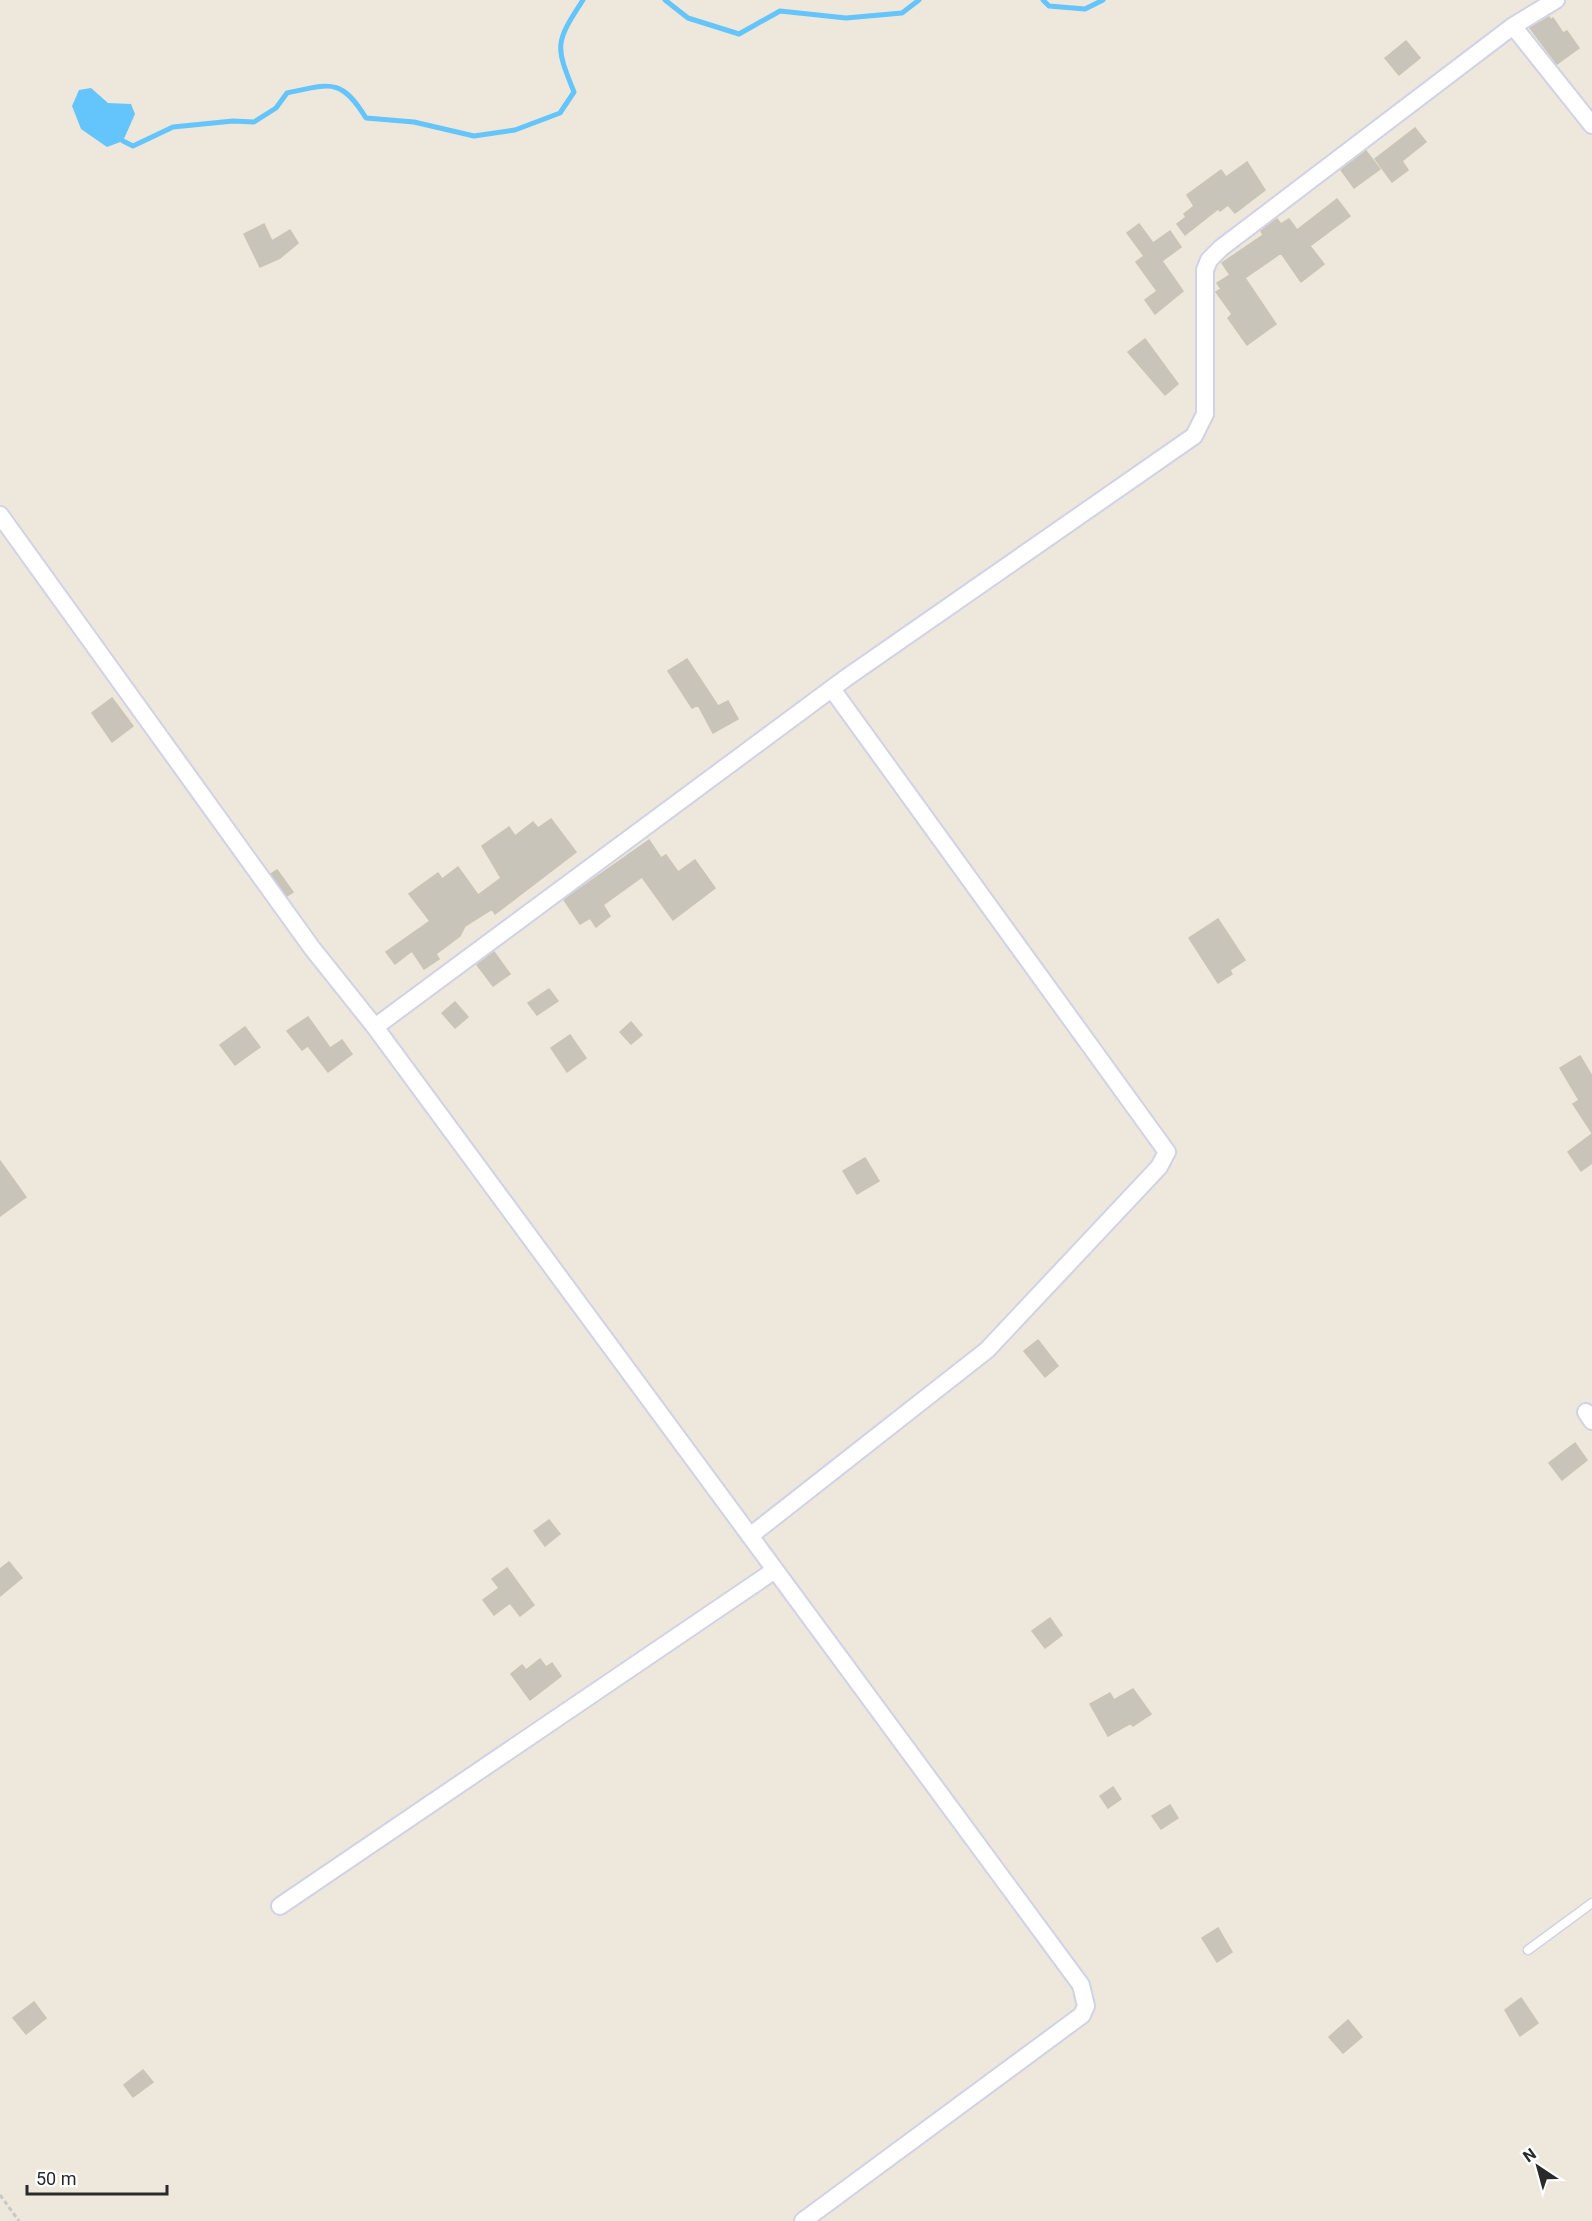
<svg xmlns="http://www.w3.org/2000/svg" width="1592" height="2221" font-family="Roboto,sans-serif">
	<rect width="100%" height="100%" fill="#eee7db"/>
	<path fill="#63c5fb" d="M91,88L108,103L131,104L135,114L123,141L107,147L81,129L72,106L79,90Z"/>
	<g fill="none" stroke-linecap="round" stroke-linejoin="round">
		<path stroke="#63c5fb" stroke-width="5" d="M665,0L688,18L739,34L780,11L846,18L902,13L919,0
			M1043,0L1049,6L1085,9L1103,0
			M123,141L133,146L173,127L233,121L254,122L276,108L287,93C330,84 341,77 366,118L414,122L474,136L515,130L560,113L574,92C555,45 555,43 583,0"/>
	</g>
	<path fill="#c9c4ba" stroke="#c9c4b4" stroke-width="1.5" d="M1549,17L1551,20L1553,18L1563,33L1567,31L1579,48L1557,64L1530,28Z
		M1406,41L1420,58L1399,75L1385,58Z
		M1415,128L1426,142L1402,161L1408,170L1392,182L1375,159Z
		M1366,151L1380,169L1354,188L1341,170Z
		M1247,162L1265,190L1235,213L1228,205L1220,211L1218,209L1185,235L1177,224L1186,217L1184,214L1194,206L1187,195L1221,170L1226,177Z
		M1337,199L1350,216L1310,246L1324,264L1301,282L1281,253L1245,278L1276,324L1247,345L1228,318L1232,314L1216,292L1221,289L1217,283L1230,275L1222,263L1263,235L1261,231L1277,219L1281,224L1289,219L1297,230Z
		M264,224L272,241L290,230L298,243L280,258L260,267L244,234Z
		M1139,224L1153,243L1170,231L1181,247L1162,261L1183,291L1155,314L1145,300L1157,291L1136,262L1144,256L1127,233Z
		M1145,339L1178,384L1165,395L1128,352Z
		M687,659L718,706L728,701L738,719L713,733L698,705L692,708L668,671Z
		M112,698L133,726L112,742L92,713Z
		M551,819L576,852L495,914L492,909L465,926L460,936L436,954L439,959L424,969L412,951L395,964L386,952L430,921L409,894L438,873L442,879L458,867L478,895L501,878L482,846L509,827L515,836L533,822L538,828Z
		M649,840L661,858L666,855L678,872L695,860L715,888L673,920L642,877L603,905L610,916L596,927L590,918L580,924L564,900Z
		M277,870L293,892L287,896L271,874Z
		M1218,919L1245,960L1230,970L1232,974L1218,983L1189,938Z
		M494,952L510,974L493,986L477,965Z
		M549,989L558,1001L537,1015L528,1003Z
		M455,1002L468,1017L455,1028L442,1013Z
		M308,1017L330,1048L342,1040L352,1054L328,1072L308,1046L302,1050L287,1031Z
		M631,1022L642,1035L631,1044L620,1032Z
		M245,1027L260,1047L235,1065L220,1045Z
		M570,1035L586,1058L567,1072L551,1048Z
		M1580,1056L1592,1076V1133L1573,1104L1579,1100L1560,1068Z
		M1592,1134V1163L1581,1171L1568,1152Z
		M865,1158L879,1181L857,1194L843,1171Z
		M0,1161L26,1197L0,1216Z
		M1038,1340L1058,1366L1045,1377L1024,1351Z
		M1575,1443L1587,1460L1562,1480L1549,1463Z
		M549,1520L560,1534L545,1546L534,1531Z
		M9,1562L22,1578L0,1596V1569Z
		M507,1568L534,1605L520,1616L510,1603L494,1615L483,1600L499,1588L492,1579Z
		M1050,1618L1062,1635L1045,1648L1032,1631Z
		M540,1659L546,1667L552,1663L561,1676L530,1700L511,1674L522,1665L526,1670Z
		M1133,1689L1151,1714L1133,1726L1131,1723L1108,1736L1090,1704L1110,1693L1114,1700Z
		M1113,1787L1121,1799L1108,1808L1100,1796Z
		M1170,1805L1178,1818L1161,1829L1152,1816Z
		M1218,1928L1232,1952L1217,1962L1202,1938Z
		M1521,1998L1538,2023L1520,2036L1505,2010Z
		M34,2002L46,2018L26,2034L13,2018Z
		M1348,2020L1362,2037L1343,2053L1329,2037Z
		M143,2070L153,2082L133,2097L124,2085Z"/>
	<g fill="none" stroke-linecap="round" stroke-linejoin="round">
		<defs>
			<path id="service" d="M1528,1950L1592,1903"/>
			<path id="minor" d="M1513,26L1592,125
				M0,515L312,948L375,1027L1081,1985L1086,2006L1082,2015L803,2221
				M375,1027L846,678L1194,436L1205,414V270L1209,260L1221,248L1513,26L1556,0
				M1586,1412L1592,1421
				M750,1536L987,1350L1159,1167L1167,1152L832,689
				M280,1906L775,1570"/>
		</defs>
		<use href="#service" stroke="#d0d2e5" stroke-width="11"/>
		<use href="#minor" stroke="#d0d2e5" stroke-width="20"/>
		<path stroke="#c8c8c8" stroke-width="3" stroke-dasharray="4.5 3" stroke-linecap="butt" d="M0,2195L19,2221"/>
		<use href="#service" stroke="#fff" stroke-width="8"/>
		<use href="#minor" stroke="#fff" stroke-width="16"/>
	</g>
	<g transform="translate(1538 2167) rotate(324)" stroke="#ffffff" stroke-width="4.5" paint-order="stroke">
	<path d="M0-4.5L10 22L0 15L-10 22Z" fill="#2a2a2a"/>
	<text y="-9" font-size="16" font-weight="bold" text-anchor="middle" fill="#2a2a2a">N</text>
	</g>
	<path d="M27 2185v9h140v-9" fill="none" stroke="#2a2a2a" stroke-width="3"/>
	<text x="36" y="2185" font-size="18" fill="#2a2a2a" stroke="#ffffff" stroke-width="4.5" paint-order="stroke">50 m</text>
</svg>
